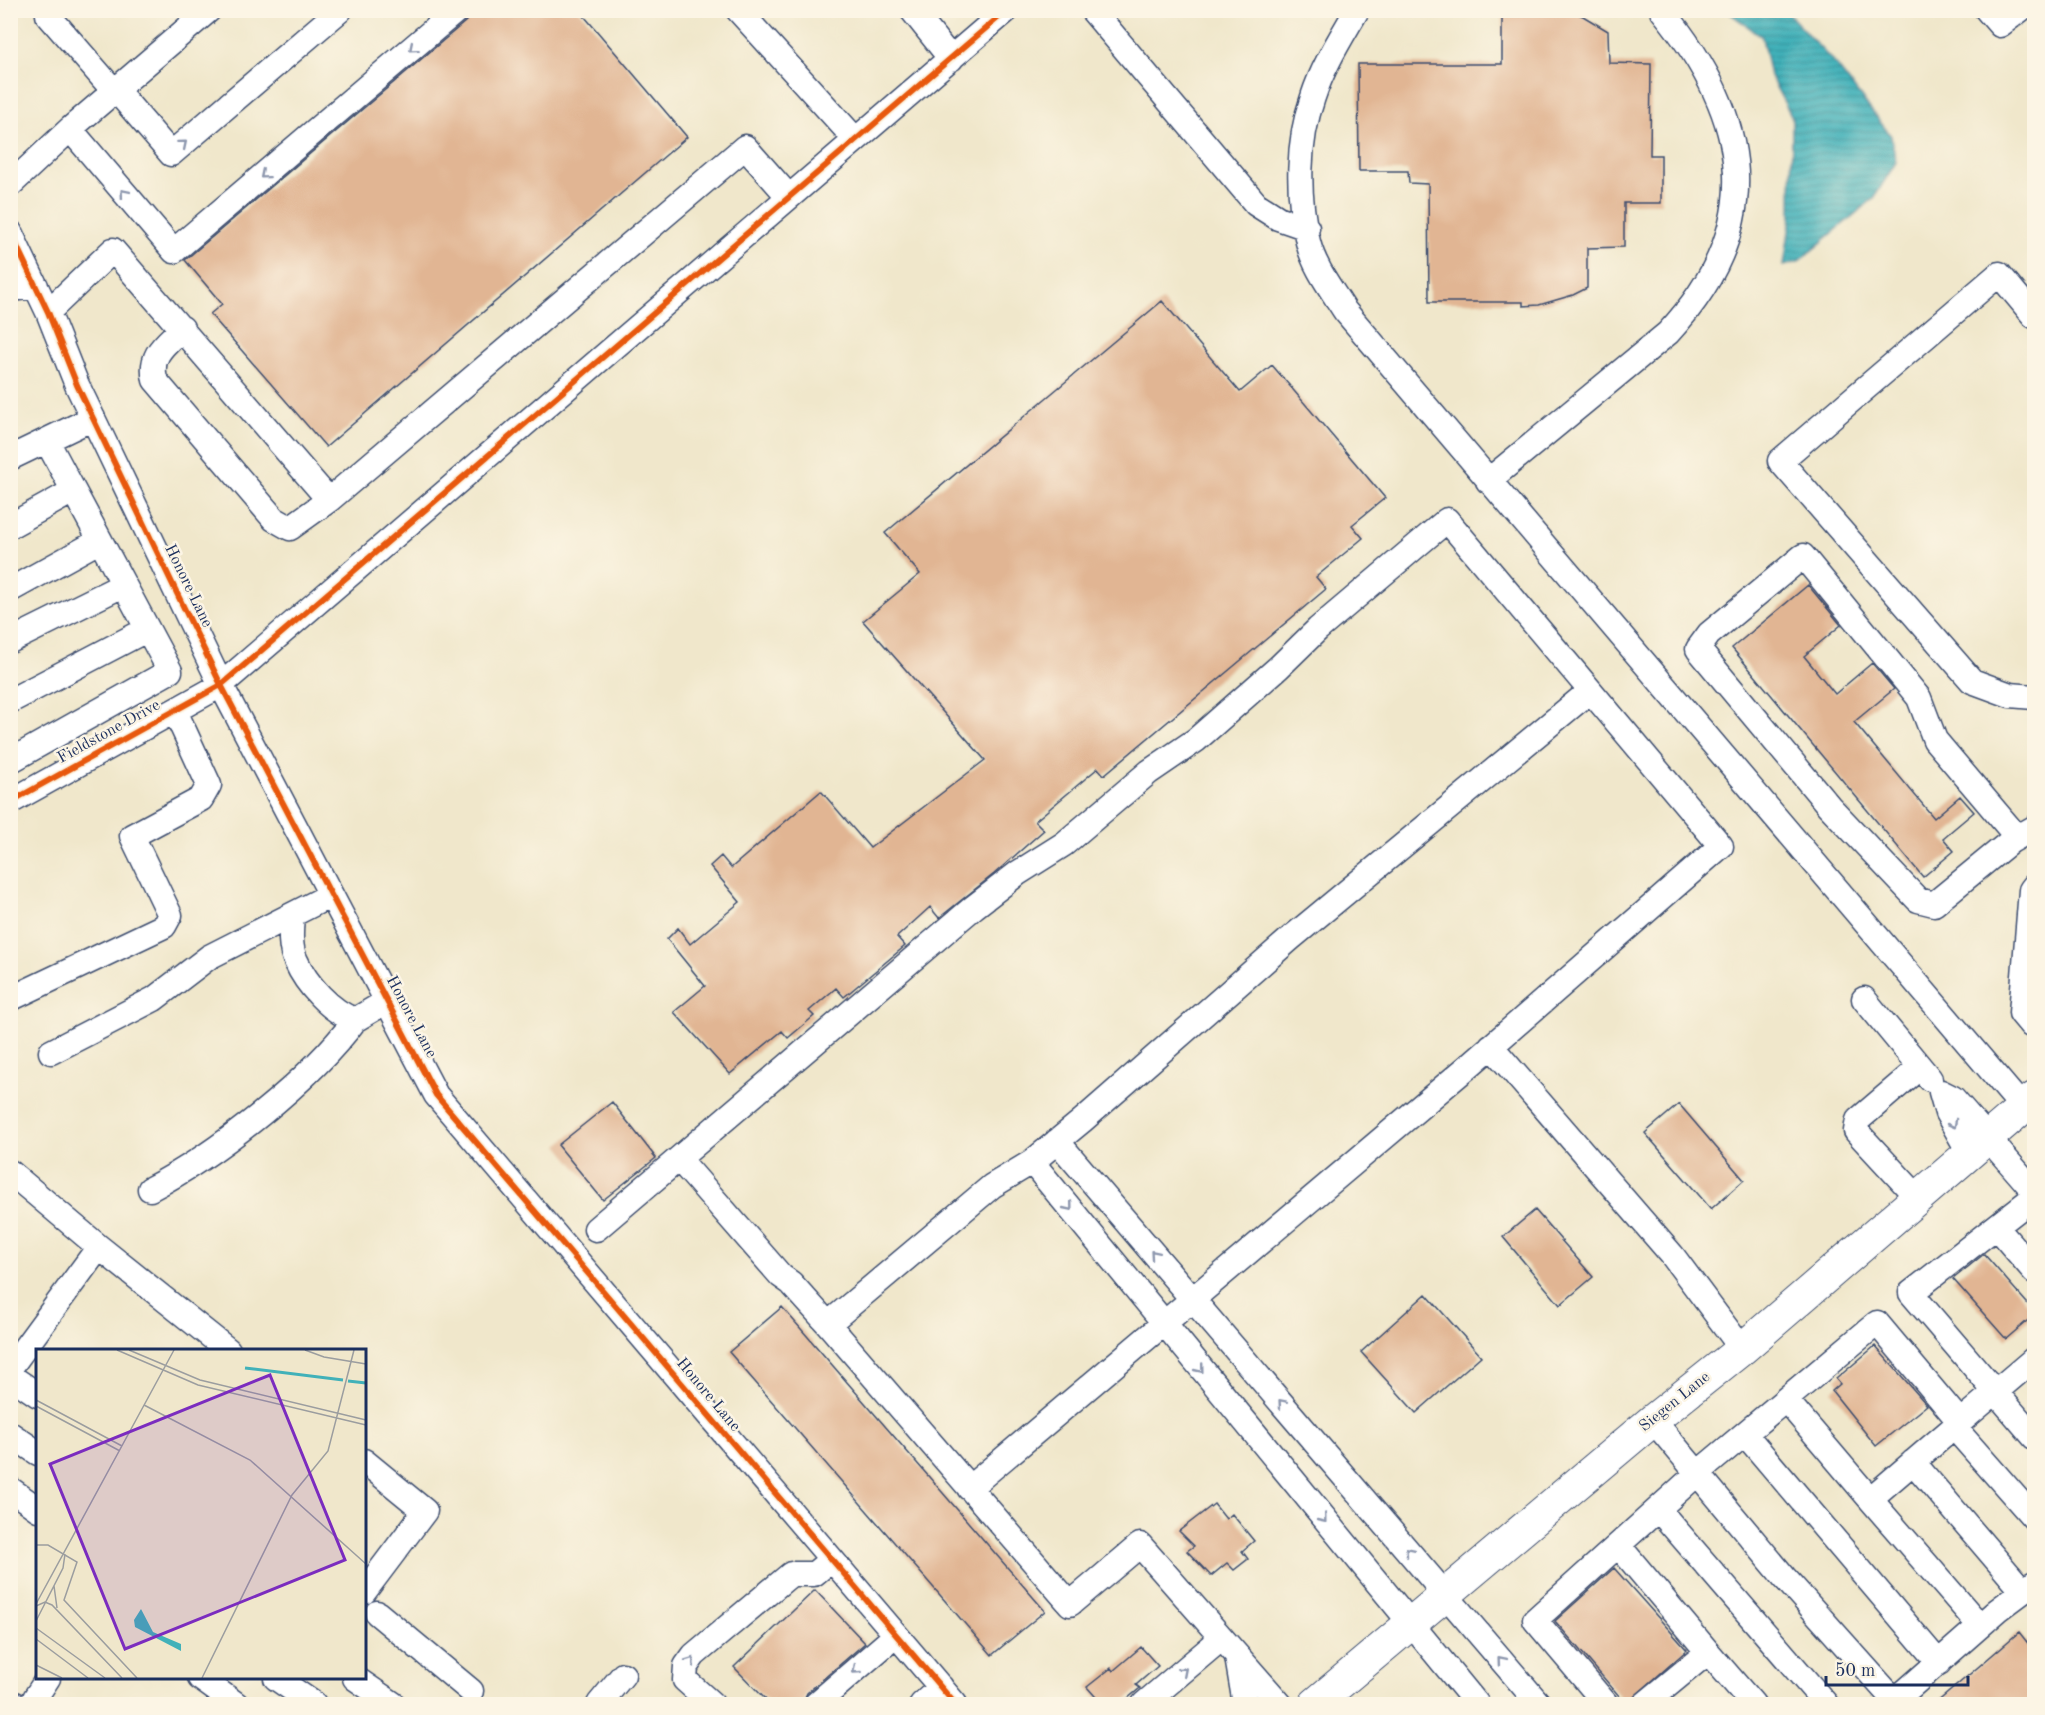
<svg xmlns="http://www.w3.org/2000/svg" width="2045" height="1715" font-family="'Old Standard TT',serif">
	<defs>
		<pattern id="water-rules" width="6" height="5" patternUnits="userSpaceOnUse" patternTransform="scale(1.5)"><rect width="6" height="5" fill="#41b1b9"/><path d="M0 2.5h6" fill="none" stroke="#36909a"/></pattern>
	</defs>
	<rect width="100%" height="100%" fill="#fcf5e5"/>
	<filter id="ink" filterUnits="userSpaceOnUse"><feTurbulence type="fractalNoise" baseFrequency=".0167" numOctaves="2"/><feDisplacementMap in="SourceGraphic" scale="12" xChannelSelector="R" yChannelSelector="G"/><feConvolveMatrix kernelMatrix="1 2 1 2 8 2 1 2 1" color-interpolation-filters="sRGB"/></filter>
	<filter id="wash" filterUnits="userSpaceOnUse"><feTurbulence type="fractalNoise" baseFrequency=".008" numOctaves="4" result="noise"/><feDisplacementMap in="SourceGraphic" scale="24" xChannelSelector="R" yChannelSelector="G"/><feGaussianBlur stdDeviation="1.35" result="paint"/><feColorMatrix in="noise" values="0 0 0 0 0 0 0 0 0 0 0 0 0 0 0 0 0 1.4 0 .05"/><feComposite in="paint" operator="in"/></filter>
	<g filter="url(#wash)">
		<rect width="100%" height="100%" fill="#f0e7cb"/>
		<path fill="url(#water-rules)" stroke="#2e708c" stroke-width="1.5" d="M1727,11H1786L1837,66L1891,136L1896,162L1874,198L1798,262L1784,266L1791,217L1792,117L1770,76L1762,37Z"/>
		<g id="blocks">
			<path fill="#e1b593" d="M471,10H579L687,137L326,447L210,314L222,304L185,260L466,21Z
				M1502,10H1568L1583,16L1608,31L1609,63L1651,64L1650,155H1661V203H1624V247L1587,248V288L1573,295L1539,305L1523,306V302H1429L1428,184L1409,183L1408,171H1359L1358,64H1502Z
				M1162,301L1240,392L1272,365L1385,498L1352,525L1363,538L1316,577L1326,589L1104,775L1098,768L1035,821L1044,830L994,874L939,918L930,907L897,937L905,946L844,997L836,988L809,1011L814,1016L788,1038L782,1031L730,1074L674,1012L705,986L667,939L678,928L690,944L740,902L710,866L721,856L731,868L821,791L870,848L985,760L863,621L920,574L885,533Z
				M1808,585L1841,625L1804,656L1835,694L1872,663L1894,689L1854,722L1934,818L1960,796L1974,812L1943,838L1954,851L1923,877L1732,648Z
				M612,1102L656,1158L603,1200L558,1145Z
				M1679,1104L1744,1180L1711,1209L1645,1133Z
				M1535,1210L1593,1277L1560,1305L1503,1237Z
				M1984,1254L2034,1311V1315L2006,1339L1953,1279Z
				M1426,1294L1481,1356L1416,1413L1361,1352Z
				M782,1307L1045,1611L992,1655L729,1352Z
				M1875,1346L1927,1405L1876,1446L1832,1391L1840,1384L1836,1379Z
				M1214,1504L1226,1519L1232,1514L1254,1541L1242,1551L1248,1559L1234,1570L1227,1563L1211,1576L1187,1551L1194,1546L1179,1531Z
				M1614,1568L1687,1650L1626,1704L1555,1621Z
				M815,1590L865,1643L807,1693L802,1704H770L734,1667Z
				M2019,1632L2034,1651V1704H1935Z
				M1141,1647L1158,1666L1136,1685L1140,1688L1121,1704H1102L1087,1687L1111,1668L1113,1671Z"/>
		</g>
	</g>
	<g filter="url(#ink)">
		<use href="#blocks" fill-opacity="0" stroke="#3b4b6e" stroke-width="1.5"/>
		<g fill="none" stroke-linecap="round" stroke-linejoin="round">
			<defs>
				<path id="minor" d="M53,10L48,15L114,91
					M738,10L855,139
					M912,10L951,59
					M1092,10L1256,204L1278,218L1307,228
					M1357,10C1341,38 1323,66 1313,97C1297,142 1297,196 1308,242C1314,267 1332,290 1345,311L2023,1108
					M1987,10L2000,25L2020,10
					M116,90L171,154L340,10
					M70,129L174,251L457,10
					M10,185L70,129L209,10
					M10,232L48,312L77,385L221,685L436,1095L955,1704
					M10,289L36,286
					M48,312L113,250L329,500L745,147L789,197
					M2034,316L1999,274L1780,461L1972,681L2010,695L2034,697
					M182,328C165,345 149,354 155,380L274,519L290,528L329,500
					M10,458L93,418
					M1488,481L1668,333C1768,225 1751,118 1662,10
					M10,526L73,491
					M10,590L99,541
					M10,641L123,585
					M10,701L146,630
					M10,761L170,671L47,441
					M10,802L221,685L1007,10
					M2017,837L1935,740L1919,698L1803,556L1709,634L1698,649L1829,806L1918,900L1934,904L2011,841L2034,828
					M292,915C291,930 289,947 296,961C306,984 331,1012 355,1020L387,1001
					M10,999L164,926L170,915L132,836L201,799L209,785L175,711
					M1864,999L1930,1079
					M2031,1025L2021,1013L2031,890L2034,886
					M1491,1046L1672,1255L1742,1349
					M51,1052L154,999L209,957L331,895
					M1057,1141L1539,1704
					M1970,1154L1947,1113L1941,1092L1953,1098L2034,1191
					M679,1159L781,1276L791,1283L828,1324L1070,1604L1140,1545L1280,1704
					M1032,1162L1477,1704
					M10,1172L99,1247
					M150,1189C216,1155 311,1080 355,1020
					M2034,1197L1911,1293L2034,1437
					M1918,1198L1856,1131L1858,1120L1920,1067
					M1996,1227L2034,1271
					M596,1229L974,907L1018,873L1064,844L1149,772L1196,740L1279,667L1318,629L1447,520L1721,846L1471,1064L969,1488
					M828,1324L992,1186L1032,1162L1083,1120L1291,938L1590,691
					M10,1368L99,1247L228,1350
					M10,1376L38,1395
					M1786,1400L1870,1499L1960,1422
					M1653,1420L1784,1577L1895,1701
					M1954,1427L2034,1518
					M10,1434L38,1453
					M1745,1434L1939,1663
					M364,1461L425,1511L364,1592
					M1913,1462L2023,1591
					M10,1489L38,1509
					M1870,1499L1980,1626
					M1658,1509L1826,1704
					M1618,1545L1708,1652
					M377,1613L471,1691
					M1237,1657L1245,1704
					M200,1678L236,1704
					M276,1678L314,1704
					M355,1678L393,1704
					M10,1704H15
					M36,1704L35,1698L48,1678
					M599,1704L623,1675
					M712,1704L685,1680L686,1666L694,1655L791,1574H814L831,1560
					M816,1704L896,1635
					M922,1704L941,1687
					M1144,1704L1222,1638
					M1606,1704L1535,1620L1699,1472L1877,1323L1960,1422L2034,1359
					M1645,1704L1708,1652L1753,1704
					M1891,1704L1998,1610L2034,1583"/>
				<path id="major" d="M1315,1704L1653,1420L1742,1349L2034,1098"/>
			</defs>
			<use href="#minor" stroke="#3b4b6e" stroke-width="27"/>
			<use href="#major" stroke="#3b4b6e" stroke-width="34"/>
			<use href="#minor" stroke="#fff" stroke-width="24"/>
			<use href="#major" stroke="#fff" stroke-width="32"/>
			<defs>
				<path id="cycleway" d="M10,232L48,312L77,385L221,685L436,1095L955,1704
					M10,802L221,685L1007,10"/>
			</defs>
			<use href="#cycleway" stroke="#fcf5e5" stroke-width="10"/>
			<use href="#cycleway" stroke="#e8590c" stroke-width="6"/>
		</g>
		<defs><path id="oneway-chevron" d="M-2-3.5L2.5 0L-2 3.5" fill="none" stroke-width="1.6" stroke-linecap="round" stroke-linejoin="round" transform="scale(1.5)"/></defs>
		<g stroke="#8d97ae">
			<use href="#oneway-chevron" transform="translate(413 48) rotate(140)"/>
			<use href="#oneway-chevron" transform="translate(183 144) rotate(-40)"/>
			<use href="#oneway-chevron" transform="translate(264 175) rotate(140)"/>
			<use href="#oneway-chevron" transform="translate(124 193) rotate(-130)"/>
			<use href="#oneway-chevron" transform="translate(1953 1124) rotate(61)"/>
			<use href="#oneway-chevron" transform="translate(1069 1207) rotate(51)"/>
			<use href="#oneway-chevron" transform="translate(1154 1254) rotate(-131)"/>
			<use href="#oneway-chevron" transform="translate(1200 1369) rotate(51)"/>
			<use href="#oneway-chevron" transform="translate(1282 1403) rotate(-131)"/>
			<use href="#oneway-chevron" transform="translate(1323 1519) rotate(51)"/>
			<use href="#oneway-chevron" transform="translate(1409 1551) rotate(-131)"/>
			<use href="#oneway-chevron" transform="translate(1501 1660) rotate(-130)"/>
			<use href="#oneway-chevron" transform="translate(691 1661) rotate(-55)"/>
			<use href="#oneway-chevron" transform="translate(856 1670) rotate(139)"/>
			<use href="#oneway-chevron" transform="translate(1183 1671) rotate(-41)"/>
		</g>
	</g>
	<g text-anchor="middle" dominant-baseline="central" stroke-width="5" stroke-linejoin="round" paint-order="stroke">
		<g font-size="16" fill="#1b2f5e" stroke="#fcf5e5">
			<text transform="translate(188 586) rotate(64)">Honore Lane</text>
			<text transform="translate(109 732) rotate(-29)">Fieldstone Drive</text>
			<text transform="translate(411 1017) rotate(62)">Honore Lane</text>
			<text transform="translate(708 1395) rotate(50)">Honore Lane</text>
			<text transform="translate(1675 1402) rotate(-39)">Siegen Lane</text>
		</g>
	</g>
	<g transform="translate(36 1349)">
		<rect width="330" height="330" fill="#f0e7cb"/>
		<path d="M105,260L117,283L145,295V302L99,278L98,271Z" fill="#41b1b9"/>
		<path fill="none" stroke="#41b1b9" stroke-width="3" d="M209,19L307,31M312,32L330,34"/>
		<path fill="none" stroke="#9b9d9f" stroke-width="1.5" d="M81,1L162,36L330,76M93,1L164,31L330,71M269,1L288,8L330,15M0,51L86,97M108,56L214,111L330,215M0,57L84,102M0,196H12L41,213L28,251L101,329M18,237L21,259M0,255L138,1M0,257L9,253L16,256L86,329M0,272L27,219L29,205M0,279L69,329M0,290L52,329M0,316L26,329M166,329L256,146L292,102L318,1"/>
		<path fill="#7b2cbf" fill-opacity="0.15" stroke="#7b2cbf" stroke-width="3" d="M234,26L309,211L89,300L14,115Z"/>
		<rect width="330" height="330" fill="none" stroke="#1b2f5e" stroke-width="3"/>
	</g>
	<rect width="2045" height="1715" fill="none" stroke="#fcf5e5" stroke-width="36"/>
	<path d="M1826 1676v9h142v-9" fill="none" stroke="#1b2f5e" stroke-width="3"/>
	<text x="1835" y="1676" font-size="18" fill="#1b2f5e" stroke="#fcf5e5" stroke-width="4.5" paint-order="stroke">50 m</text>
</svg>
